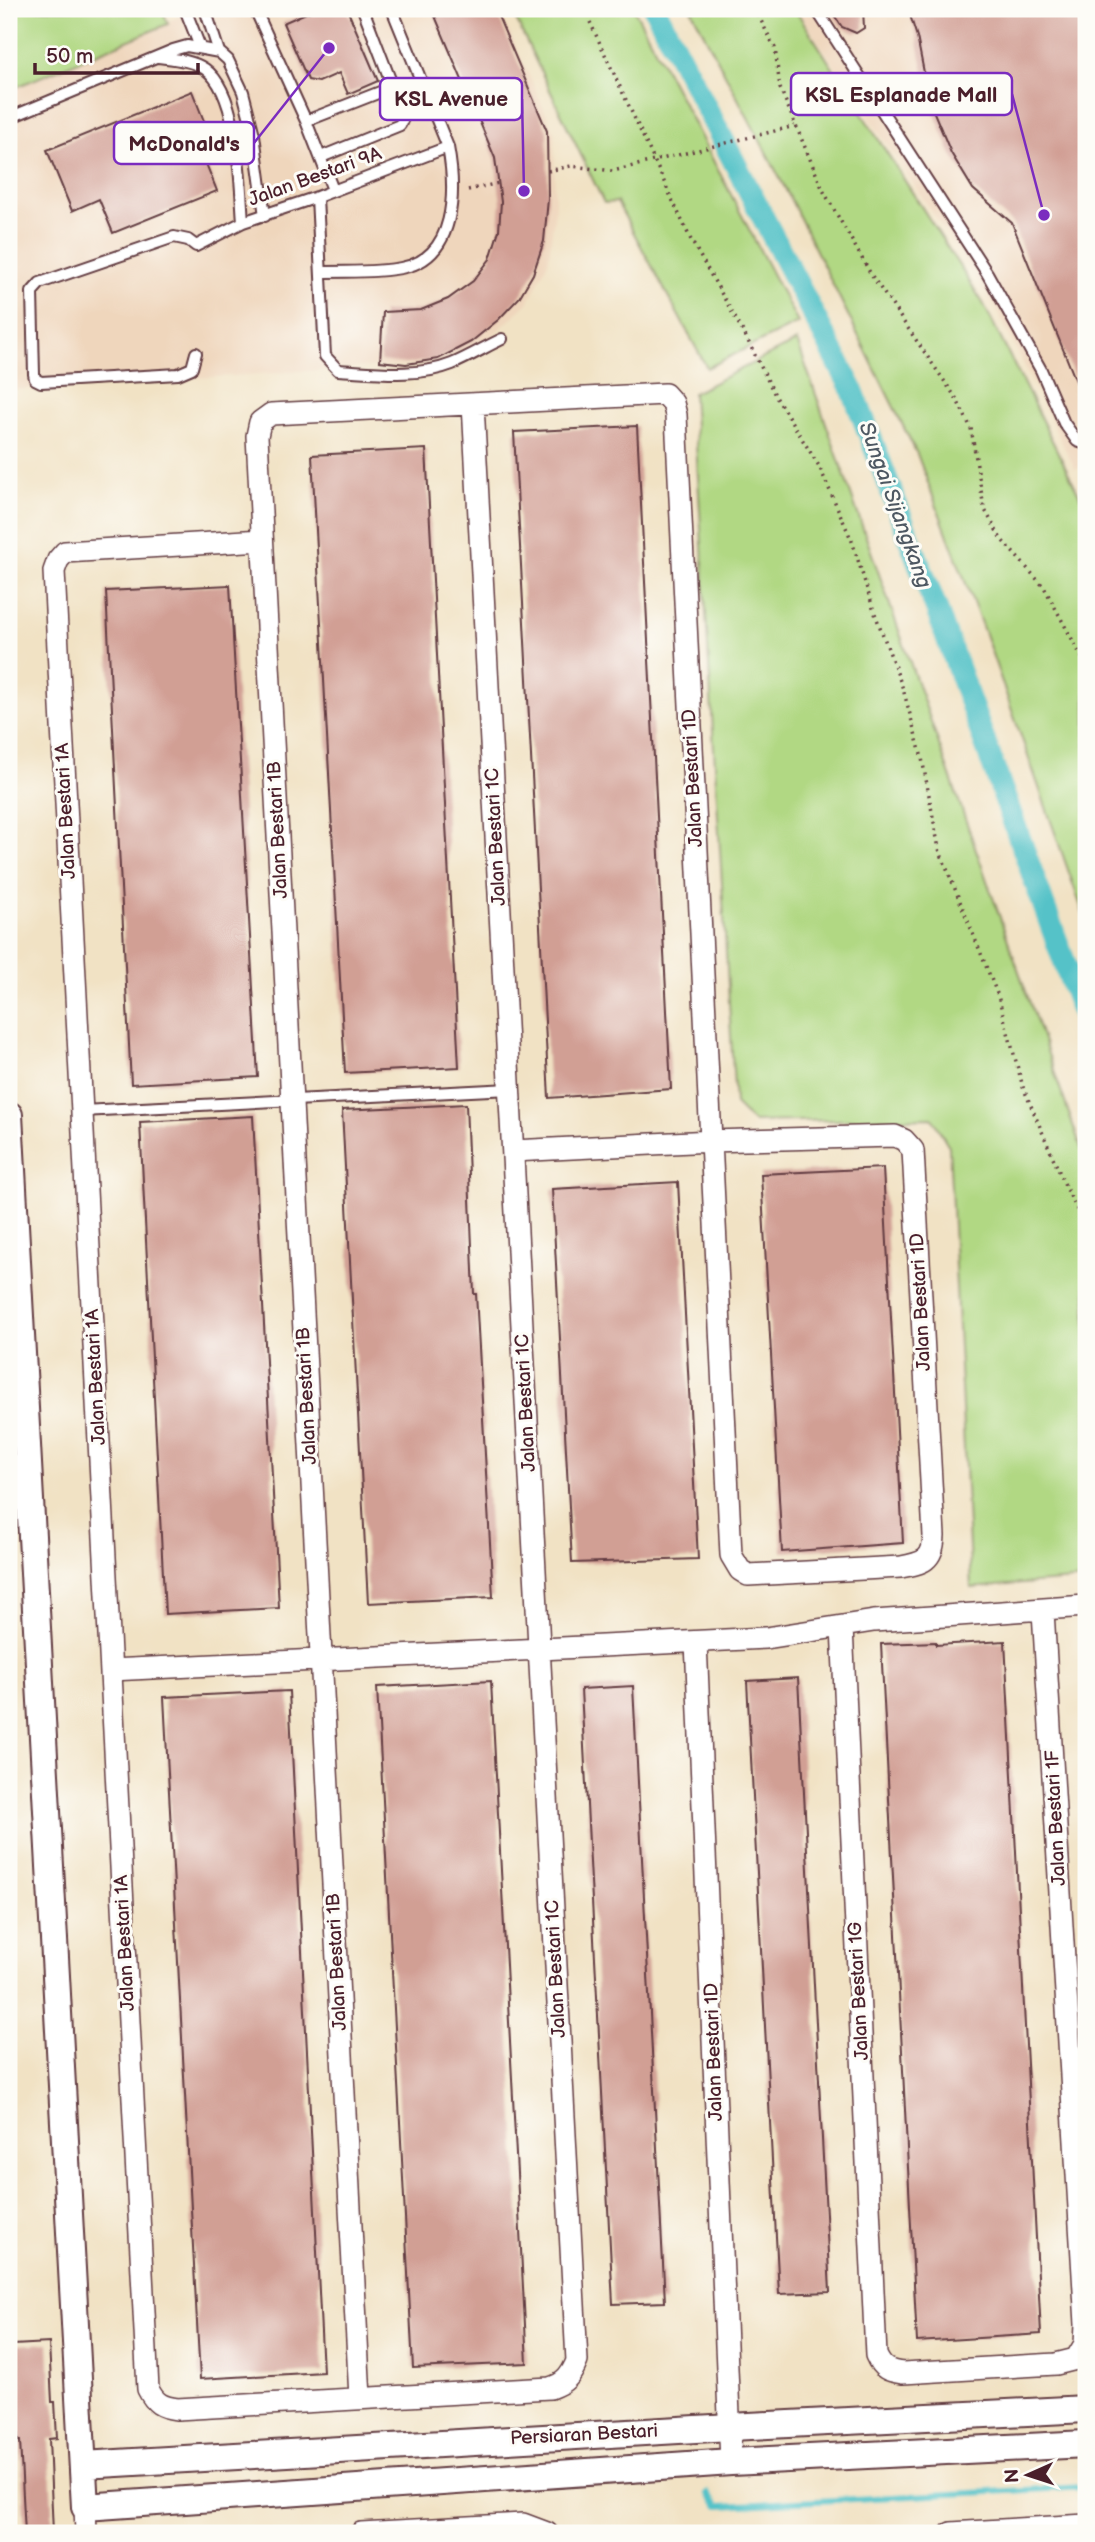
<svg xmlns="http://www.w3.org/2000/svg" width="1095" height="2542" font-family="'Balsamiq Sans',sans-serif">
	<rect width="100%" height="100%" fill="#fdfcf7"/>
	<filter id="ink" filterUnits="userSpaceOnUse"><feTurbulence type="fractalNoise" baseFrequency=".0143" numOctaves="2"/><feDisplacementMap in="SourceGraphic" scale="14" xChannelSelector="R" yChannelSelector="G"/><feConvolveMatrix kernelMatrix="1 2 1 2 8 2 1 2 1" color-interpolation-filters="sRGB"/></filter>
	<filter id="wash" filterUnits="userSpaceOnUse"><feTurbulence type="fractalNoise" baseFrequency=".00686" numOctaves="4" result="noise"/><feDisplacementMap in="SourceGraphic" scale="28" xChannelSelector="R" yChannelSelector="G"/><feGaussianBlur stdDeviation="1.57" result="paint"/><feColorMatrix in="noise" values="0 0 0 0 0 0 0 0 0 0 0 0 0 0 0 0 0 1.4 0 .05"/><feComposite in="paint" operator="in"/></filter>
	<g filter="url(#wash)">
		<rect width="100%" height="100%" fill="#f1e2c4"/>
		<path fill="#efd6bc" d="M196,9H499L554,131L555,210L548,262L528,303L491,337L448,361L415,366L368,367L9,390V92Z
			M797,9H1086V464L1075,469L997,310Z"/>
		<path fill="#b1d883" stroke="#7e7c57" stroke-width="2" d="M9,9H162L168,24L9,90Z
			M511,9H634L798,323L707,368L617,202L604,203Z
			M691,9H795L983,303L1086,508V921L985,634L917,454L786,190Z
			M797,341L1086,1162V1579L971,1588L949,1146L932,1118L753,1122L735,1104L693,393Z"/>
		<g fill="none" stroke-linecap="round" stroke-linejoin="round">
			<path stroke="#54c2c8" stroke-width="6" d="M708,2493L719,2506L1086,2487"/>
			<path stroke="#54c2c8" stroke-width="23" d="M655,9L852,389L938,613L1086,1022"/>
		</g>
		<g id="blocks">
			<path fill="#d19f94" d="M315,9H347L378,81L348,94L339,73L319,82L308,80L283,23Z
				M432,9H495L547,131L548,199L544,241L533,274L519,298L498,320L471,342L438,359L406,364L380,361L383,312L421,310L448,299L473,281L490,259L499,230L501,202L495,158Z
				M830,9H863L864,28L856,33L842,27Z
				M908,9H1086V406L1012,223L973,189L951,153L930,103L917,37Z
				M192,91L216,151L203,156L217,191L113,233L99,199L72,211L47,150Z
				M637,426L671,1089L549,1098L514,432Z
				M426,449L459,1067L345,1073L312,455Z
				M230,585L258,1077L131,1084L106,591Z
				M466,1104L474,1294H476L493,1597L368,1603L342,1110Z
				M253,1116L279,1608L165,1614L140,1122Z
				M883,1168L903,1543L782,1552L761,1174Z
				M678,1182L698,1559L572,1563L552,1189Z
				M1005,1641L1041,2334L917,2342L881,1644L936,1642V1645Z
				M798,1678L830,2292L779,2294L747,1681Z
				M491,1681L527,2363L413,2368L377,1687Z
				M633,1686L665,2302L613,2304L581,1689Z
				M289,1691L323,2372L200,2379L164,1697Z
				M49,2343L52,2402H55L57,2438L49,2439L53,2533H25L20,2441H18L15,2408L9,2409V2387H15L13,2345Z"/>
		</g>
	</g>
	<g filter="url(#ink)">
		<use href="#blocks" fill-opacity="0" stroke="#633c42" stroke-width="2"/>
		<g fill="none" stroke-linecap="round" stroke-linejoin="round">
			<defs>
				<path id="service" d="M185,9L200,47
					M205,9L219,52L228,60L243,92L254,135L265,216
					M255,9L306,121L333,190
					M816,9L987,273L1041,370L1064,423L1077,441L1086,444
					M158,57C174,59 192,60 205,69C239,93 240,182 243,222
					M9,118L173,50L187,46L219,52
					M306,121L393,87
					M321,157L400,125L404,116L363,9
					M317,197L325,356L338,370C375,372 417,378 452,364C469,357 485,347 502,339
					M321,272C347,271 376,273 401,268C457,258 456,190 448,147L392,9
					M196,353L192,368L178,374L41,382L35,379L34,374L32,292L40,283L174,237L188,240L196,246L243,222L317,197L448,147
					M82,1111L510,1089"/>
				<path id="minor" d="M262,540L65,552L58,560L54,571L148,2389C155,2403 161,2407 177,2409L550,2388C565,2383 571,2376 577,2361L473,404
					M842,1627L876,2355C882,2369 888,2371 903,2373L1056,2364L1076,2359L1085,2344L1086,2324L1043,1611
					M696,1642L731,2462
					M111,1670L766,1638L874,1621L1086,1606
					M360,2398L257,436L260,422L271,414L665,394L673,403L676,415C694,795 712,1175 731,1555L740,1570L748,1575L901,1567C923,1563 933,1561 934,1536L913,1150L904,1140L895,1136L711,1141L513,1151
					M85,2507L86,2533
					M361,2533L523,2524L547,2533
					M951,2533L1086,2525"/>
				<path id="tertiary" d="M9,1115L85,2507L731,2462L1086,2444
					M83,2465L730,2427L1086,2409"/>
			</defs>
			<use href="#service" stroke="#633c42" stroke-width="14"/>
			<use href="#minor" stroke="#633c42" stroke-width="24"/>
			<use href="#tertiary" stroke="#633c42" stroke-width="30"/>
			<path stroke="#633c42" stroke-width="3.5" stroke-dasharray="2 5" stroke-linecap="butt" d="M755,9L775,48L780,88L823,190L872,276L956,398L971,428L984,508L1001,539L1044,587L1086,665
				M590,22L691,240L745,335L776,397L819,466L852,541L873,608L903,689L922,758L939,849L998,996L1023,1087L1067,1190L1086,1227
				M548,171L571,166L613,171L795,126
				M468,190L499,183"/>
			<use href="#service" stroke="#fff" stroke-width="10"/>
			<use href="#minor" stroke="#fff" stroke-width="21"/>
			<use href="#tertiary" stroke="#fff" stroke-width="26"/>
		</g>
	</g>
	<g text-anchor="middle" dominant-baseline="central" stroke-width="6" stroke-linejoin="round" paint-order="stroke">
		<g font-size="19" fill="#4a1f2b" stroke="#fdfcf7">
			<text transform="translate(315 177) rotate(-20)">Jalan Bestari 9A</text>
			<text transform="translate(693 778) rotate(-93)">Jalan Bestari 1D</text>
			<text transform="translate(66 811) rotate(-93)">Jalan Bestari 1A</text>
			<text transform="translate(278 830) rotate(-93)">Jalan Bestari 1B</text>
			<text transform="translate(496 837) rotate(-93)">Jalan Bestari 1C</text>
			<text transform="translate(921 1302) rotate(-93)">Jalan Bestari 1D</text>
			<text transform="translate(96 1377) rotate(-93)">Jalan Bestari 1A</text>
			<text transform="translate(307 1396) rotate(-93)">Jalan Bestari 1B</text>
			<text transform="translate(526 1403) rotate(-93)">Jalan Bestari 1C</text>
			<text transform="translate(1056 1818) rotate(-93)">Jalan Bestari 1F</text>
			<text transform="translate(125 1943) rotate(-93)">Jalan Bestari 1A</text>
			<text transform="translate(337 1962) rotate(-93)">Jalan Bestari 1B</text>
			<text transform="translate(556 1969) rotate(-93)">Jalan Bestari 1C</text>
			<text transform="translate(859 1991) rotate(-93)">Jalan Bestari 1G</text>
			<text transform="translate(714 2052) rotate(-92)">Jalan Bestari 1D</text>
			<text transform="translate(584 2435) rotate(-3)">Persiaran Bestari</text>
		</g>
		<g font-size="21" font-style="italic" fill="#4e5862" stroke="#fdfcf7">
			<text transform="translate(895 505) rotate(70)">Sungai Sijangkang</text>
		</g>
	</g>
	<path fill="none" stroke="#7b2cbf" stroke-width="2.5" d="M1044 215L1012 94M524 191L522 99M329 48L254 143"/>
	<g fill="#7b2cbf" stroke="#fdfcf7" stroke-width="2.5">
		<circle cx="1044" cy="215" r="7"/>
		<circle cx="524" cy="191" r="7"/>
		<circle cx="329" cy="48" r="7"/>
	</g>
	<g fill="#fdfcf7" stroke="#7b2cbf" stroke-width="2.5">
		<rect x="791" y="73" width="221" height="42" rx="7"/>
		<rect x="380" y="78" width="142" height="42" rx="7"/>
		<rect x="114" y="122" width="140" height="42" rx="7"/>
	</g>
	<g font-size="21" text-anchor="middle" font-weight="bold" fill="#4a1f2b">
		<text x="901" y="102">KSL Esplanade Mall</text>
		<text x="451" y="106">KSL Avenue</text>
		<text x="184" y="151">McDonald's</text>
	</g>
	<rect width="1095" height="2542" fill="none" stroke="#fdfcf7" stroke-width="35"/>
	<g transform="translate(1028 2475) rotate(267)" stroke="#fdfcf7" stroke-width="5" paint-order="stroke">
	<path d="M0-5L12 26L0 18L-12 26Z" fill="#4a1f2b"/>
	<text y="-10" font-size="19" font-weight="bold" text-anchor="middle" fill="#4a1f2b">N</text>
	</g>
	<path d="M35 63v10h163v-10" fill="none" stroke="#4a1f2b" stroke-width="3.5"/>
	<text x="46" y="63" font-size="21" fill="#4a1f2b" stroke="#fdfcf7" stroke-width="5" paint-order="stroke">50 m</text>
</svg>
